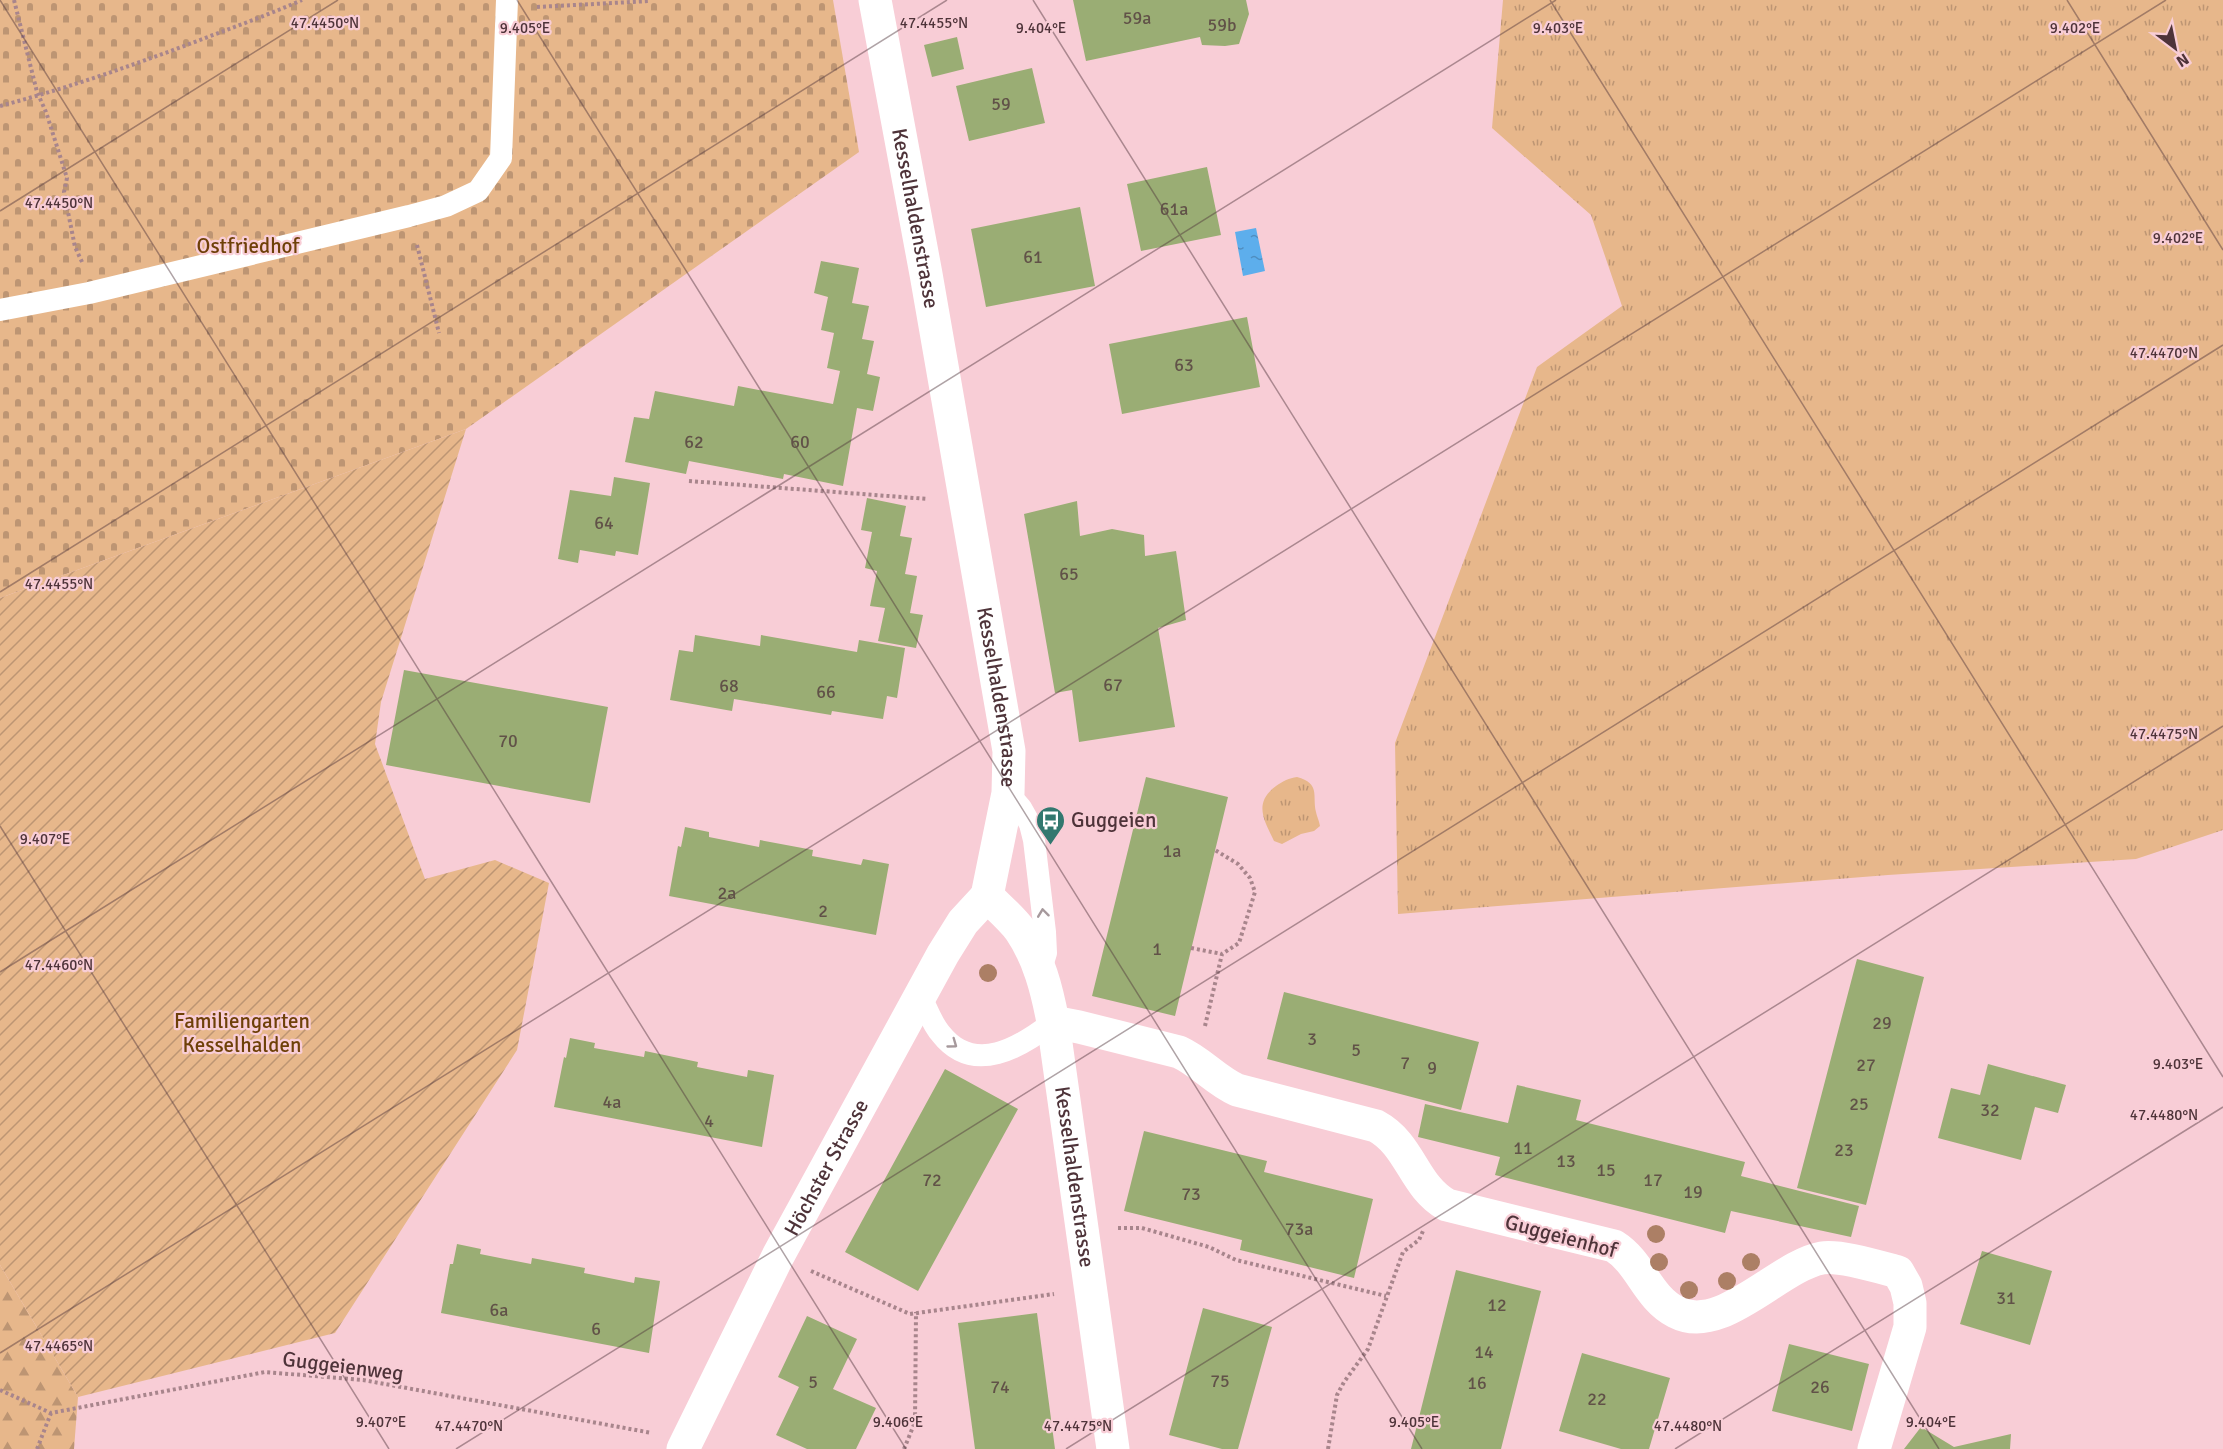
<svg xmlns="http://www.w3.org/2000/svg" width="2223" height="1449" font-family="Signika,sans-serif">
	<defs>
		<pattern id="grass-tufts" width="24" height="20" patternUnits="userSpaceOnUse" patternTransform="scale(1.5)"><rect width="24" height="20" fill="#e7b78b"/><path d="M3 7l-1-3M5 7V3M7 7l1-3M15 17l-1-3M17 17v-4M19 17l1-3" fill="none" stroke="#bd9573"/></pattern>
		<pattern id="forest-firs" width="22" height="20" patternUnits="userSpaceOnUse" patternTransform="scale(1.5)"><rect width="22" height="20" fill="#e7b78b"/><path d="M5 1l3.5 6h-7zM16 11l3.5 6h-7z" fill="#bd9573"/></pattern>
		<pattern id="cemetery-stones" width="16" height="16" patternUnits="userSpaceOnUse" patternTransform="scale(1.5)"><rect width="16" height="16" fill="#e7b78b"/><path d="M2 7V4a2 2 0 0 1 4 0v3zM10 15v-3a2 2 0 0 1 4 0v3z" fill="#bd9573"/></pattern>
		<pattern id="garden-furrows" width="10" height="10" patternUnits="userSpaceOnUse" patternTransform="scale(1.5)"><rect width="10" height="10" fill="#e7b78b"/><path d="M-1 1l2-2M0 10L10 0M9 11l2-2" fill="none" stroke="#bd9573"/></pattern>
		<pattern id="water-ripples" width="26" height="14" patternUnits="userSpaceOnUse" patternTransform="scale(1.5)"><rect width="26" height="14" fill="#5daeec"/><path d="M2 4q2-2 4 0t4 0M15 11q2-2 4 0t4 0" fill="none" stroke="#4f8ec0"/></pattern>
	</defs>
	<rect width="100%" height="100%" fill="#f8cdd6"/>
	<path fill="url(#grass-tufts)" d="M1503,0H2223V830L2136,859L1888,875L1398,914L1395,743L1537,367L1622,306L1591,215L1492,128Z
		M1297,777C1321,784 1312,795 1316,812C1317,817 1319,820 1320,826L1314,831L1301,834L1282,844L1274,841C1264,820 1253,803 1276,786C1283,781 1289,778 1297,777Z"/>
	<path fill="url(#forest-firs)" d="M0,1265L78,1397L74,1449H0Z"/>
	<path fill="url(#cemetery-stones)" d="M0,0H833L859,152L466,429L0,598Z"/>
	<path fill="url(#garden-furrows)" d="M466,429L381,702L375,744L425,879L495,860L549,883L517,1050L335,1333L78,1397L0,1265V598Z"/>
	<path fill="url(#water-ripples)" d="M1256,228L1265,271L1243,276L1235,232Z"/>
	<path fill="#9aad74" d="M1073,0H1246L1249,14L1239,44L1225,46L1202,45L1200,37L1086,61Z
		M957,37L964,69L932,77L924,45Z
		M1032,68L1045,123L969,141L956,86Z
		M1207,167L1221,235L1141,251L1127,184Z
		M1080,207L1095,286L986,307L971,229Z
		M821,261L859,268L852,303L869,306L862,339L874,341L867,374L880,377L873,411L857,408L843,486L784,474L783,479L689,461L686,474L625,462L634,417L649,419L655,391L734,406L738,386L833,404L840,371L827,368L834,333L821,330L828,297L814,293Z
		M1247,317L1260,387L1122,414L1109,344Z
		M614,477L650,483L638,555L616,551L615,556L580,550L578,563L558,559L570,490L611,496Z
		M867,498L906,506L900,536L912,538L905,574L917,576L910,613L923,615L916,648L878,641L885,608L870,606L877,571L865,568L872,532L861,530Z
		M1077,501L1080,536L1112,529L1144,535L1145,556L1176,551L1186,620L1158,628L1175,727L1079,742L1072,690L1055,693L1024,514Z
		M695,635L760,646L761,635L857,652L859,640L905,648L897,698L887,696L883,719L832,711L831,715L734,699L732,711L670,700L679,650L693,652Z
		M404,670L608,707L590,803L386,765Z
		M1146,777L1228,797L1175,1016L1092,996Z
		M685,827L709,832V837L759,847L760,840L813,850L812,856L861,865L863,859L889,864L876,935L669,896L678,846L681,847Z
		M1857,959L1924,977L1866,1205L1797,1188Z
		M1284,992L1479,1042L1461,1110L1267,1059Z
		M570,1038L595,1043L594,1048L644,1057L645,1051L698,1062L697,1067L747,1077L748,1070L774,1075L762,1147L554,1107L564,1057L566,1058Z
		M1988,1064L2066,1085L2058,1113L2035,1107L2021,1160L1938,1138L1951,1088L1980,1095Z
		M945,1069L1018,1109L918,1291L845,1252Z
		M1517,1085L1581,1100L1576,1120L1745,1162L1741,1176L1859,1206L1851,1237L1731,1211L1725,1233L1495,1175L1500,1157L1418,1137L1425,1104L1508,1123Z
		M1144,1131L1267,1161L1264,1172L1373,1199L1354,1278L1240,1250L1242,1240L1124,1211Z
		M457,1244L481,1249L480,1254L531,1264L532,1258L585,1268L584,1273L634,1283L635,1277L660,1281L649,1353L441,1313L450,1264H453Z
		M1982,1251L2052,1271L2030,1345L1960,1324Z
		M1456,1270L1541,1291L1501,1449H1411Z
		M1203,1308L1272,1327L1238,1449H1222L1169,1435Z
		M1037,1313L1055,1449H975L958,1323Z
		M807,1316L857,1339L833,1389L876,1408L856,1449H807L776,1435L799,1387L778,1377Z
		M1789,1344L1869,1364L1852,1431L1772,1411Z
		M1582,1353L1670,1378L1649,1449H1621L1559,1431Z
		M1921,1427L1954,1447L2011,1434L2010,1449H1904Z"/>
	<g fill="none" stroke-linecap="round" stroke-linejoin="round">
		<path stroke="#a8858c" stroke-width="4" stroke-dasharray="3 3" stroke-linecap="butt" d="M14,0L37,92L46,112L67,178L64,192L75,247L83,264
			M537,7L650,1
			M0,106C68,88 134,65 200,40C234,27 268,15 302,0
			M417,245L439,333
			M689,481L928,499
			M1191,948L1222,954
			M1205,1026L1222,954L1239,943L1255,892L1250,878L1238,864L1215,850
			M1118,1228H1142L1209,1247L1236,1260L1386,1296
			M811,1271L910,1314L1054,1294
			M0,1390L51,1413L265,1372L363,1380L652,1433
			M37,1449L51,1413
			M904,1449L915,1422L916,1312
			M1328,1449L1337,1395L1344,1382L1368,1349L1403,1252L1419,1240L1423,1231"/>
		<path stroke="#fff" stroke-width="22" d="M0,310L89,293L409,216L446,206L478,191L501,158L507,0
			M1008,793L1021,808L1030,824L1034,840L1045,932L1046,953L1041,969
			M921,997C927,1009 932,1024 941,1034C974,1076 1021,1047 1053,1022"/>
		<g stroke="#fff" stroke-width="33">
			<path id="s1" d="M875,0L926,274L1009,751L1008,793L987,896"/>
			<path id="s2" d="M987,896C998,907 1011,918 1020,930C1039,958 1047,990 1053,1022L1113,1449"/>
			<path d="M1053,1022L1079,1027L1179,1052C1201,1062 1215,1080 1237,1090L1376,1126C1411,1145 1413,1186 1447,1205L1614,1246C1641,1263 1647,1297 1676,1312C1722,1336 1778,1266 1822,1258C1840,1255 1879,1267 1898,1272L1906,1286L1910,1303V1327L1874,1449"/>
			<path id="s3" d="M683,1449L778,1256L943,954L963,922L987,896"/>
		</g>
	</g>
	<g fill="#ac7f65">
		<circle cx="988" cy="973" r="9"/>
		<circle cx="1656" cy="1234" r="9"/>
		<circle cx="1659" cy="1262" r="9"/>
		<circle cx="1751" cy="1262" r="9"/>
		<circle cx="1727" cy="1281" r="9"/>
		<circle cx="1689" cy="1290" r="9"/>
	</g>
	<defs><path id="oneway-chevron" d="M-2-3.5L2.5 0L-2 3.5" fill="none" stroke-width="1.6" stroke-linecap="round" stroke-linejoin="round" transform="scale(1.5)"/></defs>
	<g stroke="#a6999c">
		<use href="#oneway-chevron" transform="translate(1043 913) rotate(-97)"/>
		<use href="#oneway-chevron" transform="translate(953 1044) rotate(36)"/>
	</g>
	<path fill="none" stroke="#4e3339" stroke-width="1.5" stroke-opacity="0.45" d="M0,0L906,1449M517,0L1422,1449M1033,0L1939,1449M1550,0L2223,1077M2067,0L2223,250M0,211L338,0M0,592L947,0M0,826L389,1449M0,972L1556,0M0,1353L2166,0M456,1449L2223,345M1066,1449L2223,726M1675,1449L2223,1107"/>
	<defs>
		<symbol id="bus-pin" viewBox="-11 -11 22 30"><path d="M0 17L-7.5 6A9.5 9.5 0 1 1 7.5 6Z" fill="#32786f" stroke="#f8cdd6"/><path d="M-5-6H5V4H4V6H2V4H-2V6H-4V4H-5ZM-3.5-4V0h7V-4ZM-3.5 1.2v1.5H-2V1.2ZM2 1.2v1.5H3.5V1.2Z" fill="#fff"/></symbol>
	</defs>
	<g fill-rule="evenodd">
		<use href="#bus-pin" x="1034" y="804" width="33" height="45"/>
	</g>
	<g text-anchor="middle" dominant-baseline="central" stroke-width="4.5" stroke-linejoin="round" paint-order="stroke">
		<g font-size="18" fill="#615248">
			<text x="1137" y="18">59a</text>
			<text x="1222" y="25">59b</text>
			<text x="1001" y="104">59</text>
			<text x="1174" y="209">61a</text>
			<text x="1033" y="257">61</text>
			<text x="1184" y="365">63</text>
			<text x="694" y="442">62</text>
			<text x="800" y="442">60</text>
			<text x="604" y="523">64</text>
			<text x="1069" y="574">65</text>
			<text x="1113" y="685">67</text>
			<text x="729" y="686">68</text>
			<text x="826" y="692">66</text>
			<text x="508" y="741">70</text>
			<text x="1172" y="851">1a</text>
			<text x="727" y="893">2a</text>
			<text x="823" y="911">2</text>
			<text x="1157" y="949">1</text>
			<text x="1882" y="1023">29</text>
			<text x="1312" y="1039">3</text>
			<text x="1356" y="1050">5</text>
			<text x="1405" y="1063">7</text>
			<text x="1866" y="1065">27</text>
			<text x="1432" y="1068">9</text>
			<text x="612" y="1102">4a</text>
			<text x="1859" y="1104">25</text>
			<text x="1990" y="1110">32</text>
			<text x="709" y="1121">4</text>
			<text x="1523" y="1148">11</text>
			<text x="1844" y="1150">23</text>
			<text x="1566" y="1161">13</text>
			<text x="1606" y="1170">15</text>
			<text x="932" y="1180">72</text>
			<text x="1653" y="1180">17</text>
			<text x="1693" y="1192">19</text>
			<text x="1191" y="1194">73</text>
			<text x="1299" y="1229">73a</text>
			<text x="2006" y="1298">31</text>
			<text x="1497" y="1305">12</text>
			<text x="499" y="1310">6a</text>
			<text x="596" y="1329">6</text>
			<text x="1484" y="1352">14</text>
			<text x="1220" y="1381">75</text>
			<text x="813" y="1382">5</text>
			<text x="1477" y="1383">16</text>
			<text x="1000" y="1387">74</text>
			<text x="1820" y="1387">26</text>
			<text x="1597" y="1399">22</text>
		</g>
		<g font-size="21" fill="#4e3339" stroke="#f8cdd6">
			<text stroke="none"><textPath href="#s1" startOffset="222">Kesselhaldenstrasse</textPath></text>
			<text stroke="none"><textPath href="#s1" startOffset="708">Kesselhaldenstrasse</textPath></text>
			<text stroke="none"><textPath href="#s3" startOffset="316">Höchster Strasse</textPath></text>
			<text stroke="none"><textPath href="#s2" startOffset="302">Kesselhaldenstrasse</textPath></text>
			<text transform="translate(1561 1236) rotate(15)">Guggeienhof</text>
			<text transform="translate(343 1366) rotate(7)">Guggeienweg</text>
		</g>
		<g font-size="21" fill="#6e4008" stroke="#f8cdd6">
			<text x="248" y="246">Ostfriedhof</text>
			<text x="242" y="1021">Familiengarten<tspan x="242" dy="24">Kesselhalden</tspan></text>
		</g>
		<g font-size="21" fill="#4e3339" stroke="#f8cdd6" text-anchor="start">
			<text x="1071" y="820">Guggeien</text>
		</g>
	</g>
	<g font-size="15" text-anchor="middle" fill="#4e3339" stroke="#f8cdd6" stroke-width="4.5" stroke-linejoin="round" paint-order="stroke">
		<text x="325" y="28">47.4450°N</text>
		<text x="934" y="28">47.4455°N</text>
		<text x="525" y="33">9.405°E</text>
		<text x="1041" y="33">9.404°E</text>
		<text x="1558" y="33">9.403°E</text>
		<text x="2075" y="33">9.402°E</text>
		<text x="59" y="208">47.4450°N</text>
		<text x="2178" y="243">9.402°E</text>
		<text x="2164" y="358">47.4470°N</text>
		<text x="59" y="589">47.4455°N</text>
		<text x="2164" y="739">47.4475°N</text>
		<text x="45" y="844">9.407°E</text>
		<text x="59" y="970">47.4460°N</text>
		<text x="2178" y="1069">9.403°E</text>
		<text x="2164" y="1120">47.4480°N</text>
		<text x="59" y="1351">47.4465°N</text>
		<text x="381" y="1427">9.407°E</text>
		<text x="898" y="1427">9.406°E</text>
		<text x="1414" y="1427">9.405°E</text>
		<text x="1931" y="1427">9.404°E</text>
		<text x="469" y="1431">47.4470°N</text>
		<text x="1078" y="1431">47.4475°N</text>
		<text x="1688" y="1431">47.4480°N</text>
	</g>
	<g transform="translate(2175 48) rotate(148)" stroke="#f8cdd6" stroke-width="4.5" paint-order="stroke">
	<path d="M0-4.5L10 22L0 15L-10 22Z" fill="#4e3339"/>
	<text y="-9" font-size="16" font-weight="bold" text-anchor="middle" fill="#4e3339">N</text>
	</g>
</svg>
